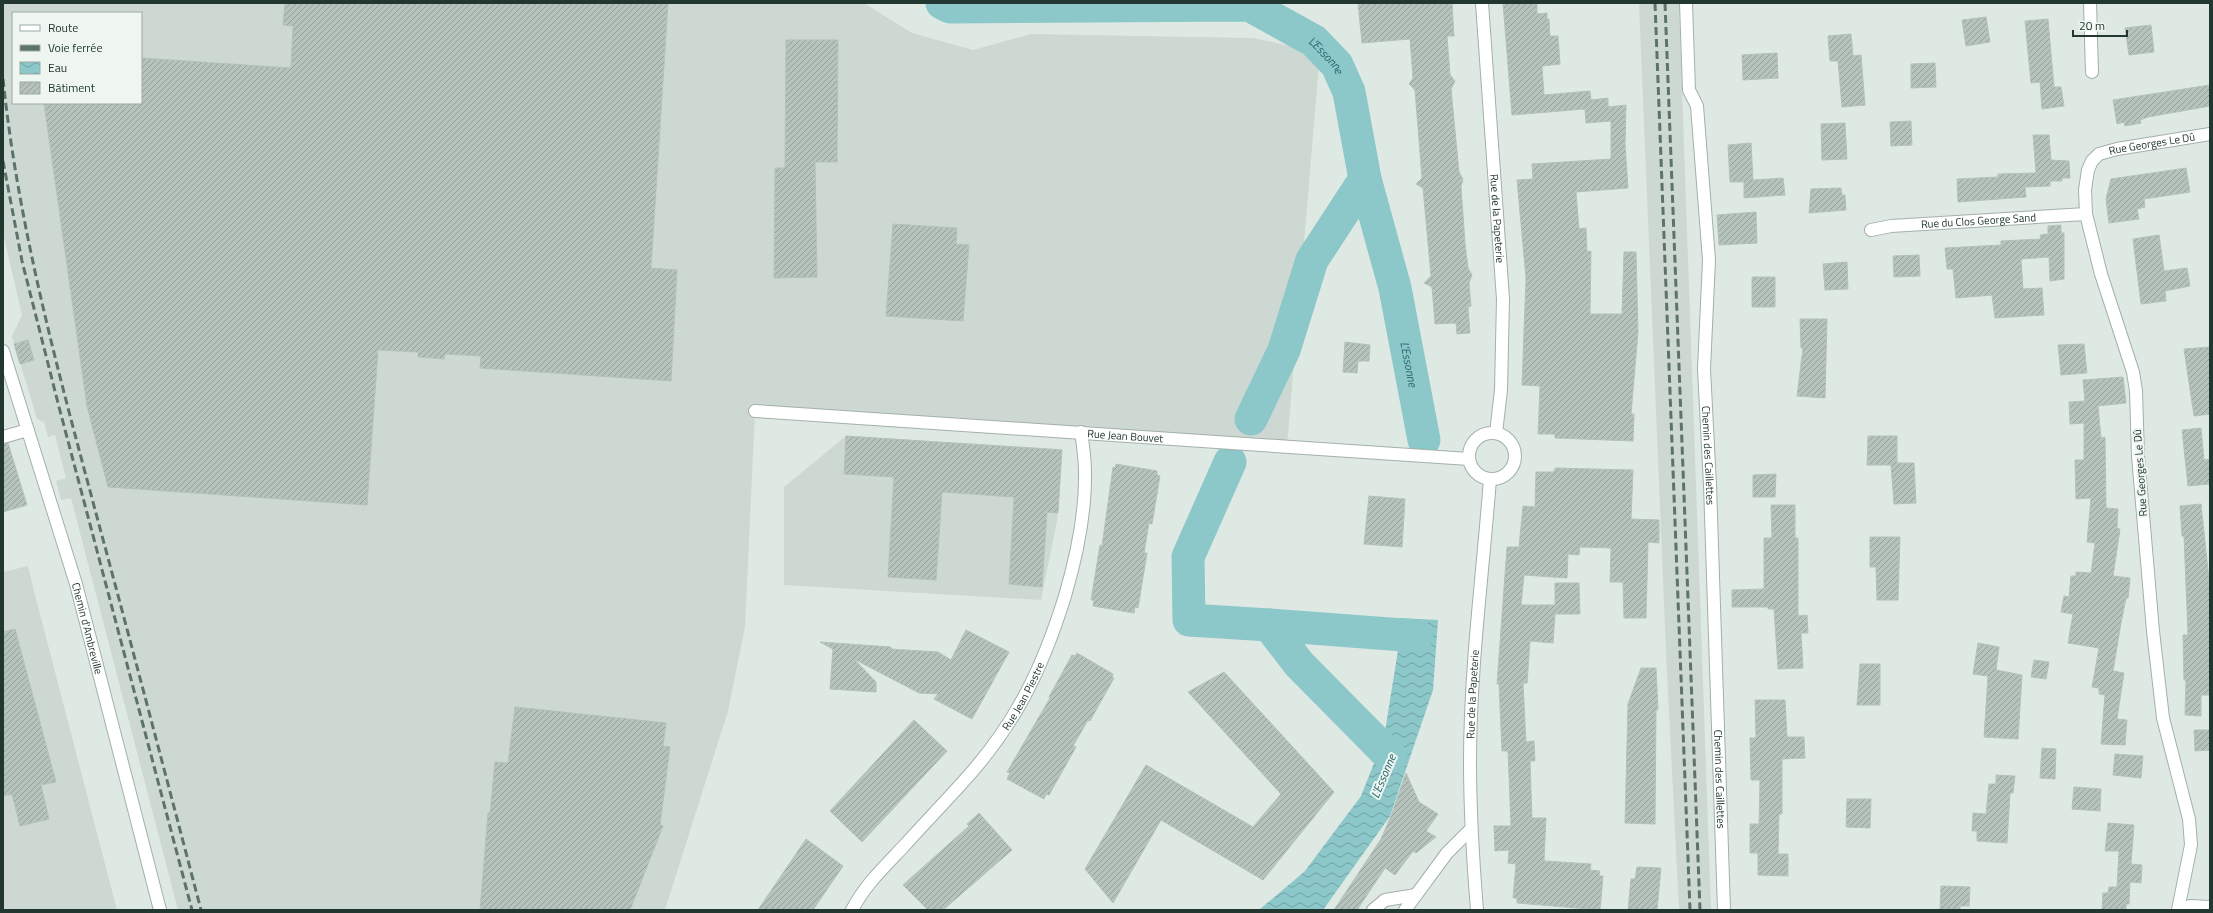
<svg xmlns="http://www.w3.org/2000/svg" width="2213" height="913" font-family="'Titillium Web',sans-serif">
	<defs>
		<pattern id="water-waves" width="16" height="10" patternUnits="userSpaceOnUse"><rect width="16" height="10" fill="#8cc7c9"/><path d="M0 5q4-4 8 0t8 0" fill="none" stroke="#72a2a4"/></pattern>
		<pattern id="building-hatch" width="6" height="6" patternUnits="userSpaceOnUse"><rect width="6" height="6" fill="#b5c3bc"/><path d="M-1 1l2-2M0 6l6-6M5 7l2-2" fill="none" stroke="#939f99"/></pattern>
	</defs>
	<rect width="100%" height="100%" fill="#dfe9e3"/>
	<path fill="#ced8d2" fill-rule="evenodd" d="M3,3H864L912,33L973,50L1031,34L1253,38L1304,49L1319,63L1287,446L755,411L745,627L728,711L665,910H178L71,498L61,500L56,481L66,478L55,435L48,437L44,422L37,419L13,340L12,336L22,315L3,233ZM13,13H141V103H13Z
		M1639,3H1679L1711,910H1679L1666,652Z
		M846,436L1062,449L1057,521L1041,600L784,585V487Z
		M28,566L35,595L117,910H3V572Z"/>
	<path fill="url(#water-waves)" d="M1400,618L1438,620L1433,690L1390,816L1323,910H1259L1305,871L1361,796L1384,738L1398,650Z"/>
	<g fill="none" stroke-linecap="round" stroke-linejoin="round">
		<g stroke="#8cc7c9" stroke-width="33">
			<path id="s1" d="M942,3L950,7L1249,5L1314,41L1337,65L1349,92L1365,179L1395,288L1424,440"/>
			<path d="M1251,419L1284,350L1312,260L1365,179"/>
			<path d="M1230,462L1188,557L1189,620L1269,625L1299,664L1391,757"/>
			<path d="M1269,625L1417,636"/>
		</g>
	</g>
	<path fill="url(#building-hatch)" stroke="#b2c2ba" d="M285,3H668L651,268L677,270L671,381L480,368L481,356L445,354L444,359L418,357V352L378,350L367,505L108,487L87,406L44,103H141V58L291,68L293,26L283,25Z
		M1358,3H1452L1454,36H1447L1450,75L1455,81L1451,89L1459,172L1463,179L1461,187L1465,243L1468,268L1472,275L1469,283L1471,306L1468,307L1470,333L1457,334L1456,323L1435,324L1432,287L1424,283L1431,276L1423,188L1416,184L1422,178L1415,90L1409,84L1413,78L1410,39L1362,43Z
		M1503,3H1537V14L1547,13V19H1549L1550,36H1558L1560,64L1542,66L1544,95L1590,91L1591,100L1608,98V107L1626,105L1625,144L1628,188L1576,192L1579,229L1586,228L1587,252L1591,251L1590,314H1622L1624,252H1636L1638,332L1631,414H1634L1633,441L1555,438V434H1538L1540,386L1522,385L1526,278L1517,180L1533,179L1532,164L1611,159V121L1586,123L1585,109L1512,115Z
		M1986,17L1990,42L1966,46L1962,20Z
		M2048,19L2054,87H2061L2064,106L2042,109L2040,82L2031,83L2025,21Z
		M2151,25L2154,52L2129,55L2125,28Z
		M1851,34L1853,56L1861,55L1865,105L1842,107L1838,61H1830L1828,36Z
		M786,40H838L837,162H815L817,277L774,278L775,168H785Z
		M1777,53L1778,78L1743,80L1742,55Z
		M1935,63L1936,87L1911,88V64Z
		M2210,85V106L2148,117L2140,120L2141,123L2125,126L2124,122L2117,124L2113,100Z
		M1911,121L1912,145L1891,146L1890,122Z
		M1845,123L1847,159L1822,160L1821,124Z
		M2033,135H2049L2051,160L2069,161L2070,178H2062V181H2050V186L2025,187L2026,197L1958,202L1957,179L1998,177V174L2036,173Z
		M1751,143L1753,180L1783,178L1785,195L1744,198V182H1730L1728,145Z
		M2186,168L2190,192L2144,199L2145,207L2137,209L2139,219L2109,223L2106,199L2111,179Z
		M1841,188L1842,195H1845L1846,210L1809,213L1811,189Z
		M1756,212L1757,243L1719,245L1717,215Z
		M893,224L957,228L956,244L969,245L963,321L886,316Z
		M2061,225V233H2064V279L2050,281L2049,257L2021,259L2023,289L2042,288L2044,315L1995,318L1992,295L1956,298L1953,269H1947L1945,248L2001,245V241L2041,239L2040,235L2048,234V226Z
		M2159,235L2164,271L2187,268L2190,286L2165,291L2166,301L2141,304L2133,239Z
		M1919,255L1920,276L1894,277L1893,256Z
		M1847,262L1848,289L1825,290L1823,264Z
		M1752,277H1775V307H1752Z
		M1800,319H1827L1825,398L1797,396L1803,348H1801Z
		M28,340L34,360L20,364L14,344Z
		M1345,342L1370,345L1369,361H1358L1357,373L1343,372Z
		M2084,344L2087,373L2061,375L2058,345Z
		M2210,347V414L2194,416L2184,349Z
		M2123,377L2126,403L2098,406L2101,438L2105,437L2106,508L2118,509L2117,528L2120,529L2113,576L2130,578L2128,598H2126L2121,623L2113,671L2124,673L2117,719L2127,720L2125,745L2101,744L2105,695L2099,694V688L2092,687L2099,648L2068,643L2073,614L2061,612L2064,596L2069,597L2071,576H2076V572L2091,573L2095,543L2087,542L2091,498L2076,499L2075,460H2084V423L2070,424L2069,402L2085,401L2083,380Z
		M2201,428L2204,460L2210,459V484L2188,486L2182,430Z
		M846,436L1062,450L1058,513L1047,512L1042,587L1009,584L1014,497L942,492L936,580L888,577L894,477L844,474Z
		M1868,436H1897V463H1914L1916,503L1894,504L1891,465H1867Z
		M8,443L27,505L3,512V444Z
		M1116,464L1157,471V475L1160,476L1152,524L1149,523L1144,553H1147L1138,608L1135,607L1134,613L1093,606L1094,600H1091L1100,545L1102,546L1113,467L1115,468Z
		M1555,468L1633,470L1631,519L1659,520V543L1648,542L1646,618H1624L1623,582H1610L1611,548L1580,547L1579,555L1568,554L1567,578L1524,575L1521,605H1555V583H1579L1580,614H1555L1553,643L1530,641L1527,683H1523L1526,742L1534,741L1535,761H1530L1532,818H1546L1544,861L1591,864L1590,870L1600,871L1599,876H1603L1600,910L1517,903V898H1513L1516,864L1508,863L1509,850L1495,851L1494,826H1511L1508,751H1502L1499,684H1497L1507,547H1519L1523,506L1535,507L1536,472H1554Z
		M1776,474L1775,497H1753V475Z
		M1369,496L1405,499L1402,547L1364,544Z
		M2201,504L2210,589V695H2201V716L2185,715L2186,680H2184L2183,635H2188L2184,536H2182L2180,506Z
		M1771,505H1795V538H1798V616L1807,615L1808,633H1801L1803,668L1778,669L1774,609H1768V607H1732V590L1764,589V538H1772Z
		M1870,537H1900L1898,600H1877L1876,567H1870Z
		M15,629L56,782L41,785L49,819L20,826L12,794L3,796V632Z
		M966,630L1009,652L972,719L934,699L938,694L919,693L854,659L876,682V692L830,689L833,649L820,642L891,647V649L938,652L951,660Z
		M1978,643L1999,647L1996,670L2022,675L2018,739L1984,737L1988,676L1973,674Z
		M1077,653L1113,674L1112,677L1114,678L1090,721L1088,720L1073,746L1076,747L1049,795L1046,794L1044,799L1007,779L1010,773L1007,772L1050,698L1049,697L1072,655L1075,656Z
		M2034,660L2049,662L2046,679L2031,677Z
		M1860,664H1880V705H1857Z
		M1641,668H1656L1658,710L1656,709L1655,824L1625,823L1628,704Z
		M1224,672L1334,792L1263,880L1161,820L1113,903L1085,869L1146,765L1253,827L1281,794L1188,692Z
		M1755,700H1785L1787,737H1804L1805,758L1782,759V814H1779L1778,854H1788V876L1758,875V853H1750V824H1759L1760,780H1751L1750,738H1756Z
		M515,707L666,723L663,746L670,747L660,825L663,826L630,910H480L488,813H490L495,762L508,763Z
		M914,720L947,751L862,842L830,811Z
		M2194,730H2210V750L2195,751Z
		M2042,748L2056,749L2055,779L2040,778Z
		M2115,754L2143,756L2141,778L2113,775Z
		M1406,773L1419,802L1438,814L1426,831L1436,837L1416,853L1413,851L1395,875L1385,868L1357,910H1334L1381,839L1391,816Z
		M1996,775L2015,776L2013,793H2010L2007,843L1977,841V831H1972L1973,813L1986,814L1989,784H1996Z
		M2074,787L2101,789L2100,811L2072,809Z
		M1847,799H1871L1870,828L1846,827Z
		M979,813L1012,850L943,910H928L903,885L969,826L967,824Z
		M2108,823L2134,825L2131,864L2142,865L2141,883L2130,882L2129,904H2126V910H2102L2103,893H2108L2109,887H2117L2119,851H2105Z
		M806,839L843,866L813,910H758Z
		M1637,867L1661,868L1657,910H1628L1631,879H1635Z
		M1941,886L1970,887L1969,906H1960V910H1940Z"/>
	<g fill="none" stroke-linecap="round" stroke-linejoin="round">
		<defs>
			<g id="minor">
				<path id="s2" d="M1686,3L1689,90L1697,106L1709,260L1704,369L1710,485L1724,910"/>
				<path d="M2090,3L2092,72"/>
				<path id="s3" d="M1871,230L1891,226L2086,214"/>
				<path id="s4" d="M755,411L1469,459"/>
				<path d="M3,437L28,430"/>
				<path id="s5" d="M852,910C865,885 884,867 903,847C923,825 943,804 963,782C1015,725 1042,670 1065,596C1077,555 1086,514 1085,471C1085,458 1083,445 1081,432"/>
				<path d="M1373,910L1385,900L1416,895"/>
				<path d="M1405,910L1447,853L1471,829"/>
				<path id="s6" d="M2178,910L2191,845L2189,819L2163,718L2153,631L2138,456L2136,391L2133,372L2101,274L2086,214L2085,190L2088,170L2092,161L2099,154L2117,149L2210,134"/>
				<path d="M2181,910L2190,906L2210,907"/>
			</g>
			<g id="tertiary">
				<path id="s7" d="M1482,3L1503,299L1501,390L1496,433"/>
				<path id="s8" d="M3,351L76,584L160,910"/>
				<circle cx="1492" cy="456" r="23"/>
				<path id="s9" d="M1477,910C1473,861 1470,812 1470,762C1470,668 1483,572 1490,479"/>
			</g>
		</defs>
		<use href="#minor" stroke="#a3b0a9" stroke-width="14"/>
		<use href="#tertiary" stroke="#a3b0a9" stroke-width="14"/>
		<use href="#minor" stroke="#fff" stroke-width="12"/>
		<use href="#tertiary" stroke="#fff" stroke-width="12"/>
		<path stroke="#5c736a" stroke-width="3" stroke-dasharray="8 4" stroke-linecap="butt" d="M1655,3L1690,910
			M1665,3L1700,910
			M3,79C19,233 61,382 101,532C135,658 168,784 201,910
			M3,161L22,261L59,407L192,910"/>
	</g>
	<g text-anchor="middle" dominant-baseline="central" stroke-width="4" stroke-linejoin="round" paint-order="stroke">
		<g font-size="11" fill="#22372f" stroke="#eff6f2">
			<text stroke="none"><textPath href="#s6" startOffset="827">Rue Georges Le Dû</textPath></text>
			<text stroke="none"><textPath href="#s7" startOffset="216">Rue de la Papeterie</textPath></text>
			<text stroke="none"><textPath href="#s3" startOffset="108">Rue du Clos George Sand</textPath></text>
			<text stroke="none"><textPath href="#s4" startOffset="371">Rue Jean Bouvet</textPath></text>
			<text stroke="none"><textPath href="#s2" startOffset="455">Chemin des Caillettes</textPath></text>
			<text transform="translate(2140 473) rotate(-94)">Rue Georges Le Dû</text>
			<text stroke="none"><textPath href="#s8" startOffset="290">Chemin d'Ambreville</textPath></text>
			<text stroke="none"><textPath href="#s9" startOffset="216">Rue de la Papeterie</textPath></text>
			<text stroke="none"><textPath href="#s5" startOffset="275">Rue Jean Piestre</textPath></text>
			<text stroke="none"><textPath href="#s2" startOffset="779">Chemin des Caillettes</textPath></text>
		</g>
		<g font-size="12" font-style="italic" fill="#23696c" stroke="#eff6f2">
			<text stroke="none"><textPath href="#s1" startOffset="401">L'Essonne</textPath></text>
			<text stroke="none"><textPath href="#s1" startOffset="724">L'Essonne</textPath></text>
			<text transform="translate(1383 776) rotate(-67)">L'Essonne</text>
		</g>
	</g>
	<rect width="2213" height="913" fill="none" stroke="#22372f" stroke-width="8"/>
	<rect x="12" y="12" width="130" height="92" fill="#eff6f2" stroke="#9daaa4"/>
	<rect x="20" y="25" width="20" height="6" fill="#ffffff" stroke="#9daaa4"/>
	<text x="48" y="32" font-size="12" fill="#22372f">Route</text>
	<rect x="20" y="45" width="20" height="6" fill="#5c736a" stroke="#9daaa4"/>
	<text x="48" y="52" font-size="12" fill="#22372f">Voie ferrée</text>
	<rect x="20" y="62" width="20" height="12" fill="url(#water-waves)" stroke="#9daaa4"/>
	<text x="48" y="72" font-size="12" fill="#22372f">Eau</text>
	<rect x="20" y="82" width="20" height="12" fill="url(#building-hatch)" stroke="#9daaa4"/>
	<text x="48" y="92" font-size="12" fill="#22372f">Bâtiment</text>
	<path d="M2073 30v6h54v-6" fill="none" stroke="#22372f" stroke-width="2"/>
	<text x="2079" y="30" font-size="12" fill="#22372f" stroke="#eff6f2" stroke-width="3" paint-order="stroke">20 m</text>
</svg>
